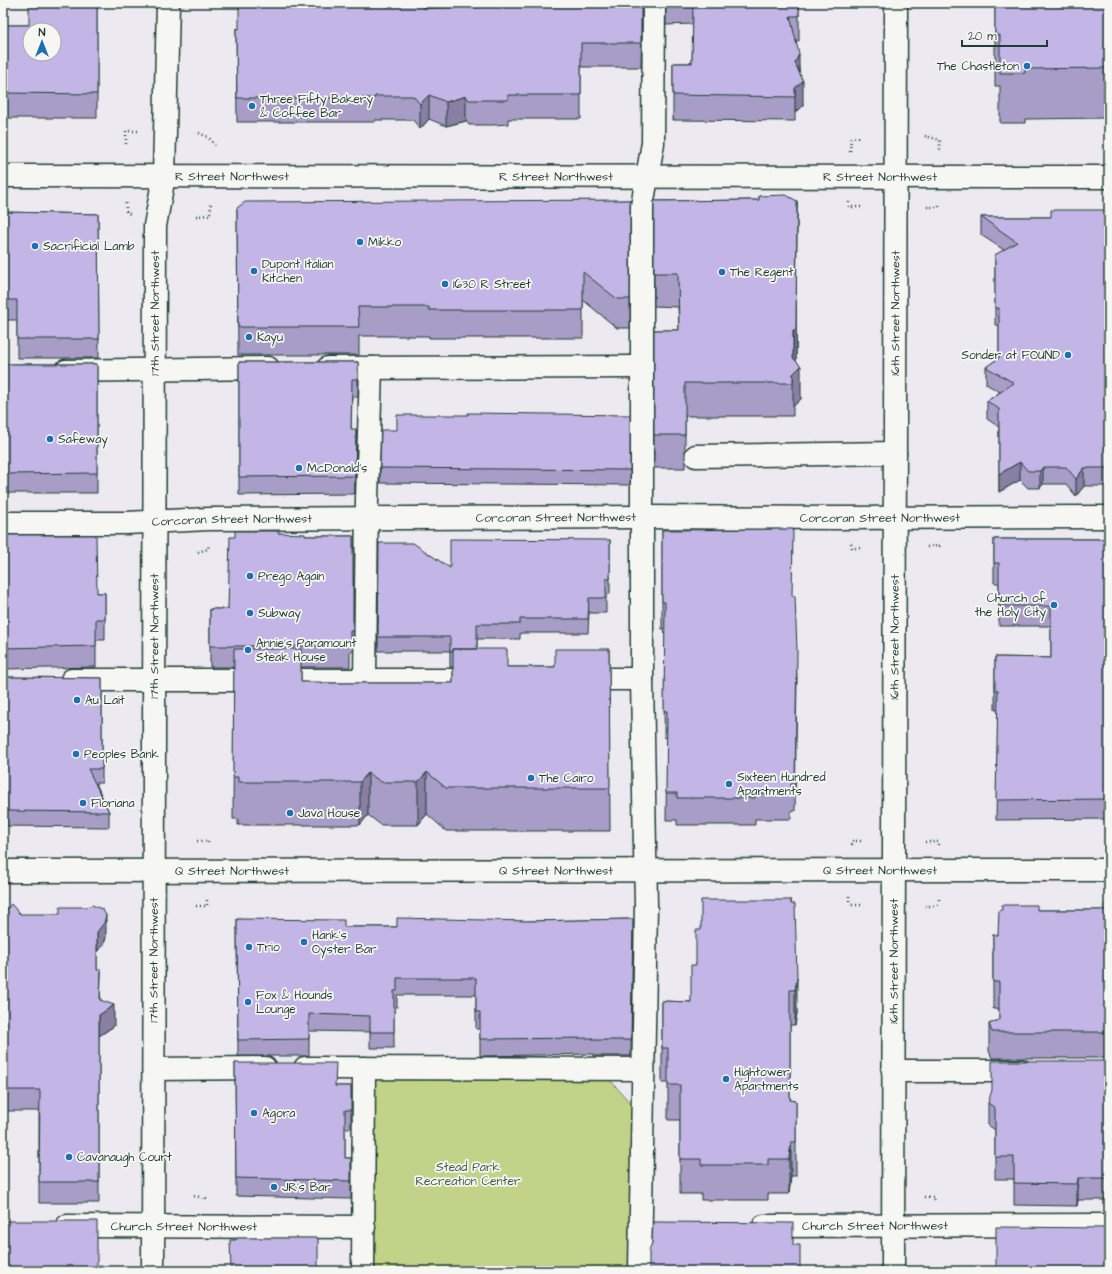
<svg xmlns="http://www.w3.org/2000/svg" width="1112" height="1274" font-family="'Architects Daughter',sans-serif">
	<rect width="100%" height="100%" fill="#ece9f0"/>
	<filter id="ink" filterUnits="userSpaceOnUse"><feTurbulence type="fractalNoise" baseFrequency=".025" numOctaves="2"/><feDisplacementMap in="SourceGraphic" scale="8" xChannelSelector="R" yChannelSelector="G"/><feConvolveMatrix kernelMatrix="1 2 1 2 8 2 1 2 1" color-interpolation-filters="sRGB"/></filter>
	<g filter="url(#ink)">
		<path fill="#c1d388" stroke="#70885e" d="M371,1076L609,1079L633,1106V1271H371Z"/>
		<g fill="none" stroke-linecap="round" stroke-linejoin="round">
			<defs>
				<g id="minor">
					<path d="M328,368L641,367"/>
					<path d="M66,371L268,368"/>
					<path d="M696,456L895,453"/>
					<path id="s1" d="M3,523H126L209,519L642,517L834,518L1109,517"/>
					<path d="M580,679H642"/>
					<path d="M72,680H482"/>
					<path d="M365,680L367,499L371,368"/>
					<path d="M305,1068L642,1069"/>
					<path d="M154,1069L265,1068"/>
					<path d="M893,1071H1022"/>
					<path id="s2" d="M67,1226L364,1227"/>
					<path id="s3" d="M764,1226L1109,1225"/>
					<path d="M363,1271L364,1068"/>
					<path d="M640,1271L646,905L642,679V206L653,143L654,3"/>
				</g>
				<g id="major">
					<path id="s4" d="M3,176L1109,177"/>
					<path id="s5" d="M3,871L1109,870"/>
					<path id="s6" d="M153,1271L155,226L164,176L168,3"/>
					<path id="s7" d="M893,1271L896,3"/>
				</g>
			</defs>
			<use href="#minor" stroke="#1f3d34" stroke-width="25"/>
			<use href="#major" stroke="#1f3d34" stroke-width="25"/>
			<path stroke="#1f3d34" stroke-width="2.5" stroke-dasharray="1 3" stroke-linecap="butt" d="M199,133L208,137L215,145
				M925,136L940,140V151
				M126,144V131H138
				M850,151L851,138L861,137
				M849,202V207H862
				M126,203V212L132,215
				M927,207H939V203
				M196,216L210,215L211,202
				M851,543L852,548H861
				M927,547L939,546V543
				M198,552L208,549L209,544
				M197,841H208V845
				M925,842H939V845
				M852,845V841H862
				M849,896V905H861
				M196,906H207V897
				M925,906H939V896
				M194,1196L206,1198V1201
				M924,1197H934L935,1201"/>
			<use href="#minor" stroke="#f6f6f2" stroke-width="22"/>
			<use href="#major" stroke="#f6f6f2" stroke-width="22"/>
		</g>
		<path fill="#a89dc7" stroke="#1f3d34" d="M97,3V118H3V25H29Z
			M642,3L641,67H581V119H508V124L493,125H469L466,121L446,126L429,119L420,129L413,120H375V122H237L236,29L423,8Z
			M666,3H799V41H796L803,106L795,113V121L673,120V63H692L693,24L666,25Z
			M995,3H1109V124H1107V118L1025,119V123H1000V86H995Z
			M759,196L797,201L796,361L801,399L793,407V416H685V468H654V330H679L678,307L654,306V201L759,200Z
			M630,200V328H617L583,300V338H429V336H359V355H238L237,208Z
			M1109,210V486H1084L1076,496L1066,484H1043L1040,488H1028L1020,480L999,492V427L987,419V401L1000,392L986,384V367L999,358V325H995V255L1004,250L981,235V217H1051Z
			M3,212L98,214L99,358H17V320H3Z
			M239,362H358V397H352L351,429L356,447L355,494L239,495Z
			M3,364H97V493H3Z
			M630,415V485L380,483V468Z
			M662,530L792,596L797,678L795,811H791V819H755V825H677V820H666L667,738L664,737L665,629H662Z
			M278,533L305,536H353V651H350V667H301V682L321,683H453V667H450V651H378L379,543L450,568L610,540V594H606V613H589L588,633H520V639H477V649L507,667H555L609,649L610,831H446L427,814L418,825H381L368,815L360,825H238V819H233L234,667H210V609H228L235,537Z
			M3,535L97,593H105V640H96V667L3,669Z
			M994,539H1109V819L996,820L998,710H995V657L1051,658V626H999V583H994Z
			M3,677L102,678V783H96L109,812V827L3,826Z
			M791,900L797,1013L795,1025H790V1100L796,1101V1176H791L789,1194H768V1200H701V1194H680V1120H668V1083H662V1001L691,1002L696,965L701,930Z
			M1109,905V1058H992L989,1051V1024L999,1020V1009H993V935H998L1037,910H1104Z
			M3,914H20L106,937L104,944L97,953V970L101,1000L114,1026L99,1036V1203H39V1111H3Z
			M237,919L344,927H397L529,921L633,919L631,1056H593V1054L480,1056V1029H476V995H397V1007H394V1048H370V1032L309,1031V1056H238Z
			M1109,1061V1200H1078L1077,1206L1014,1205V1179H995V1130L988,1125V1103Z
			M235,1063L335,1086H351V1128H345V1158H351V1199L236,1196Z"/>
		<path fill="#887fa2" stroke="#1f3d34" d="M799,54V79L803,81V106L795,113V63Z
			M429,95V119L420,129V104Z
			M466,96V121L446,126V102Z
			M797,201L796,362L801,366V399L793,407V358Z
			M356,429V447L355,494V476Z
			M1020,462V480L999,492V474Z
			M1043,467V484L1040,488V471Z
			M1084,468V486L1076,496V479Z
			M427,772V814L418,825V782Z
			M368,773V815L360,825V782Z
			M106,915V937L104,944L97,953V932Z
			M101,970L100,1014L114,1005V1026L99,1036V1015Z
			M797,978V1013L795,1025V990Z
			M791,1142V1176L789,1194V1159Z
			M1078,1178V1200L1077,1206V1184Z"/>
		<path fill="#c3b6e7" stroke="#1f3d34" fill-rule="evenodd" d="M29,3H97V94L3,93V25H29ZM30,30H54V54H30Z
			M239,3H423V8L481,7V3H641V43H581V95H508V100H469L466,96L446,102L429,95L420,104L413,96H375V98H237L236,29H239Z
			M693,3H799V16H790L799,54L795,63L803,81L795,88V97L673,95V63H692Z
			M995,3H1109V74H1107V68L1025,69V73H1000V35H995Z
			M786,195L797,201L796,329L793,330V358L801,366L793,374V383H685V435H654V330H679L678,273H654V201L759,200V196Z
			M630,200V299H617L583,272V310H429V307H358L359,327H238L237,208L245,202Z
			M1051,210H1109V468H1084L1076,479L1066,467H1043L1040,471H1028L1020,462L999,474V409L987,401L1014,383L986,367L999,358V308H995V255L1017,242L981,217H1051Z
			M3,212L98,214L99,339H17V300H3Z
			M239,362H358V379H352L351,429H356L355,476L239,477Z
			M3,364H97V473L3,474Z
			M468,413L630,415V470L380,468L381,430H397V415H468Z
			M793,529L792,596H795L797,651L795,784H791V793H755V798H677V793H666L667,711H664L665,602H662V530Z
			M235,531H278V533L305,534V536H353V631H350V646H210V609H228L230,537H235Z
			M3,535H96L97,593H105V619H96V646L3,648Z
			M450,539L610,540V579H606V598H589L588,619H520V624H477V649H453V652H450V637H378L379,543H413L450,568Z
			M994,539H1109V799L996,800L998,690H995V657L1051,658V606H999V563H994Z
			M234,649H301V682H321V683H453V649H507V667H555V649H609L610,788H446L427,772L418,782H381L368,773L360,782H238V777H233Z
			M3,677L102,678V769H88L109,812L3,811Z
			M701,900H791V904H795L797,978L795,990H790V1100L796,1101V1142H791L789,1159H768V1165H701V1159H680V1085H668V1048H662V1001L691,1002V965H696V930H701Z
			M11,904L20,914H60V907H86L92,905L102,909L106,915L104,923L97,932V970H101L100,1000L114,1005L99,1015V1182H39L40,1090H3V914Z
			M1002,905H1037V910H1104V905H1109V1032H992L989,1024L999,1020V982H993V935H998L999,910H1002Z
			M397,918L529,921L633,919L631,1040H593V1038L480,1039V1012H476V978H397V991H394V1032H370V1016L309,1014V1039L238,1040L237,919L344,920V927H397Z
			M992,1061H1109V1178H1078L1077,1184L1014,1183V1157H995V1108L988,1103L992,1090Z
			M235,1063H336L335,1086H351V1110H345V1158H351V1181L236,1178Z
			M3,1221H97V1271H3Z
			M653,1222L793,1223V1245H800V1271H649V1250L652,1243Z
			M996,1227L1109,1228V1271H996Z
			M237,1238H318V1271H231L230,1240H236Z"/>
	</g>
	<g fill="#1f6fb2" stroke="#f6f6f2" stroke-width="1.5">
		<circle cx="1027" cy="66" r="4"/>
		<circle cx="252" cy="106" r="4"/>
		<circle cx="360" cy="242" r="4"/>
		<circle cx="35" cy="246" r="4"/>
		<circle cx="254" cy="271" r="4"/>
		<circle cx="722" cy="272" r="4"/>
		<circle cx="445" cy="284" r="4"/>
		<circle cx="249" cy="337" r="4"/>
		<circle cx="1068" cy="355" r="4"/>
		<circle cx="50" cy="439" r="4"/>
		<circle cx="299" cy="468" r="4"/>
		<circle cx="250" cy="576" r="4"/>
		<circle cx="1054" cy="605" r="4"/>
		<circle cx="250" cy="613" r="4"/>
		<circle cx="248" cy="650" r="4"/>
		<circle cx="77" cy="700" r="4"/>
		<circle cx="76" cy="754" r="4"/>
		<circle cx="531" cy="778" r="4"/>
		<circle cx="729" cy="784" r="4"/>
		<circle cx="83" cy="803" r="4"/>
		<circle cx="290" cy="813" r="4"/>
		<circle cx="304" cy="942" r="4"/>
		<circle cx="249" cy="947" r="4"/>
		<circle cx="248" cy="1002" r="4"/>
		<circle cx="726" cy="1079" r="4"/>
		<circle cx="254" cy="1113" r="4"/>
		<circle cx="69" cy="1157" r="4"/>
		<circle cx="274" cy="1187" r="4"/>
	</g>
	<g text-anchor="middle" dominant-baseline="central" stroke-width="3.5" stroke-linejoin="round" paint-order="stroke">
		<g font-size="12" fill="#1f3d34" stroke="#f6f6f2" text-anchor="start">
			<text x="1019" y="66" text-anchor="end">The Chastleton</text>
			<text x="260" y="99">Three Fifty Bakery<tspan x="260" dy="14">&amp; Coffee Bar</tspan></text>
			<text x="368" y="242">Mikko</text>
			<text x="43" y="246">Sacrificial Lamb</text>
			<text x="262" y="264">Dupont Italian<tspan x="262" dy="14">Kitchen</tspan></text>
			<text x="730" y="272">The Regent</text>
			<text x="453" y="284">1630 R Street</text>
			<text x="257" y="337">Kayu</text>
			<text x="1060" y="355" text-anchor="end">Sonder at FOUND</text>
			<text x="58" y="439">Safeway</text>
			<text x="307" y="468">McDonald's</text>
			<text x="258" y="576">Prego Again</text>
			<text x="1046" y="598" text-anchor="end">Church of<tspan x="1046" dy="14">the Holy City</tspan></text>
			<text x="258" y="613">Subway</text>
			<text x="256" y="643">Annie's Paramount<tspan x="256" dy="14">Steak House</tspan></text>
			<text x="85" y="700">Au Lait</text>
			<text x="84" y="754">Peoples Bank</text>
			<text x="737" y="777">Sixteen Hundred<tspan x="737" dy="14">Apartments</tspan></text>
			<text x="539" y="778">The Cairo</text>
			<text x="91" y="803">Floriana</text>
			<text x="298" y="813">Java House</text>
			<text x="312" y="935">Hank's<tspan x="312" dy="14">Oyster Bar</tspan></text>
			<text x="257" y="947">Trio</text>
			<text x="256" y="995">Fox &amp; Hounds<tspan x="256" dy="14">Lounge</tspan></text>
			<text x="734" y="1072">Hightower<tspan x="734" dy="14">Apartments</tspan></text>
			<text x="262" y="1113">Agora</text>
			<text x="77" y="1157">Cavanaugh Court</text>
			<text x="282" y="1187">JR's Bar</text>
		</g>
		<g font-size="12" fill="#1f3d34" stroke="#f6f6f2">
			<text stroke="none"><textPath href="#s4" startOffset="229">R Street Northwest</textPath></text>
			<text stroke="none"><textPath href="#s4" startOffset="553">R Street Northwest</textPath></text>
			<text stroke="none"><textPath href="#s4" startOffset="877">R Street Northwest</textPath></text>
			<text stroke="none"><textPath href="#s6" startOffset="958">17th Street Northwest</textPath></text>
			<text stroke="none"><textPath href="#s7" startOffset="958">16th Street Northwest</textPath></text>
			<text stroke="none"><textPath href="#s1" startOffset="553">Corcoran Street Northwest</textPath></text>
			<text stroke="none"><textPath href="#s1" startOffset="877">Corcoran Street Northwest</textPath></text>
			<text stroke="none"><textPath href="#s1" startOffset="229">Corcoran Street Northwest</textPath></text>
			<text stroke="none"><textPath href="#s6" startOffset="635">17th Street Northwest</textPath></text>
			<text stroke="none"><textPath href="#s7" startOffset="634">16th Street Northwest</textPath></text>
			<text stroke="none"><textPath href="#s5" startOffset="229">Q Street Northwest</textPath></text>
			<text stroke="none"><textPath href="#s5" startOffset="553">Q Street Northwest</textPath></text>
			<text stroke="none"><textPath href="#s5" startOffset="877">Q Street Northwest</textPath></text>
			<text stroke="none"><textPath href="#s6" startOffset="311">17th Street Northwest</textPath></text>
			<text stroke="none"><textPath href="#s7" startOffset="310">16th Street Northwest</textPath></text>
			<text stroke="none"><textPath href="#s3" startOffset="111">Church Street Northwest</textPath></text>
			<text stroke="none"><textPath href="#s2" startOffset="117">Church Street Northwest</textPath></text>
		</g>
		<g font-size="12" fill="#3f5b45" stroke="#f6f6f2">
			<text x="468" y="1167">Stead Park<tspan x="468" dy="14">Recreation Center</tspan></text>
		</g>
	</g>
	<rect width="1112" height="1274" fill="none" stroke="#f6f6f2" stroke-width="16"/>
	<rect x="8" y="8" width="1096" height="1258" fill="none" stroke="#1f3d34" stroke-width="1.5" filter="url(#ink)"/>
	<g transform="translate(42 42)"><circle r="19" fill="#f6f6f2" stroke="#a0aca6"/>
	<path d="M0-3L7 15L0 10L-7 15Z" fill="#1f6fb2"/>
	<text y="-6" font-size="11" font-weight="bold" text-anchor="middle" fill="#1f3d34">N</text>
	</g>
	<path d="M962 40v6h85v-6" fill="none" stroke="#1f3d34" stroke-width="2"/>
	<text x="968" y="40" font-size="12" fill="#1f3d34" stroke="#f6f6f2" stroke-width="3" paint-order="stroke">20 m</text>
</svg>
